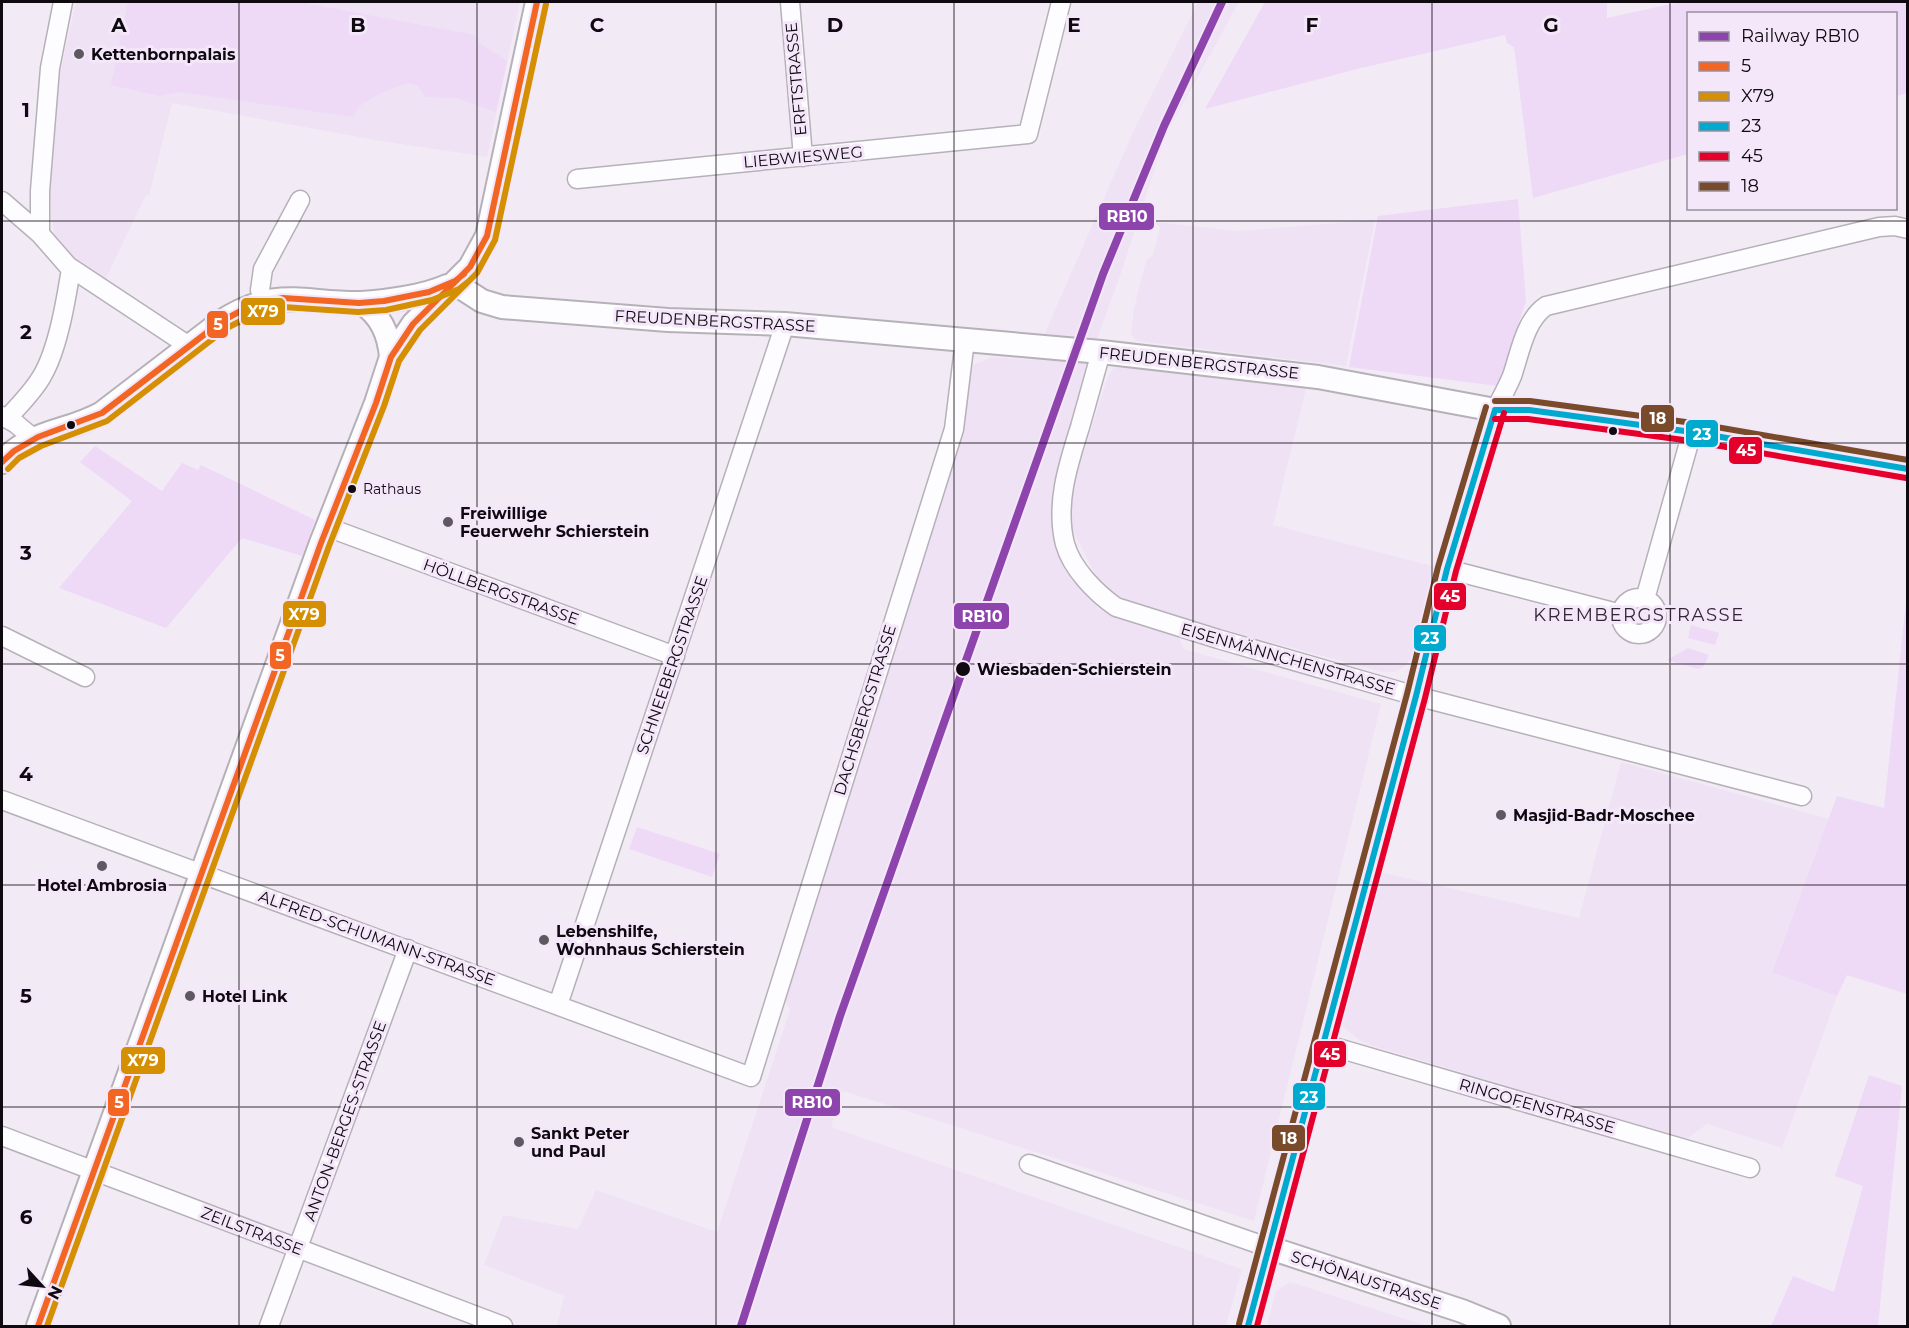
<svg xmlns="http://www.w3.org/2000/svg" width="1909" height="1328" font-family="Montserrat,sans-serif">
	<rect width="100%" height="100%" fill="#f2ebf5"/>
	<path fill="#efe2f4" d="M76,2H520L487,157L381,141L172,103L149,196L146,195L106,278L65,251L56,240L51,217L50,196L59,78Z
		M1198,2H1239L1165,137L1121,273L1086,369L1055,482V527L1066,569L1099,609L1179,636L1183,649L1381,704L1254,1221L843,1091L831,1127L1242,1269L1226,1326H557L564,1296L484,1265L503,1215L578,1229L596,1190L717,1232L790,1010L784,999L962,432L973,365L992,357L1033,360L1134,130Z
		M1375,220L1346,366L1137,341L1131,334L1134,308L1146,261L1153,255L1160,227L1154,222L1238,231Z
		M1116,366L1307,384L1273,525L1436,567L1411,658L1404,667L1394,672L1379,671L1136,606L1110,594L1096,576L1072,529L1068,503L1106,382L1111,371Z
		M1621,762L1829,819L1772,971L1837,996L1782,1148L1707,1124L1687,1139L1373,1046L1359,1040L1343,1027V1014L1380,872L1579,918Z
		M1290,1282L1427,1326H1267L1276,1291Z"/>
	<path fill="#eed9f7" d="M128,2H299L475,35L479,43L507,61L496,112L457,98L426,97C422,92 419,85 412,84C401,82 365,100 358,108C356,111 355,114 354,117L180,92L159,96L111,85Z
		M1265,2H1607V18L1680,2H1907V93L1896,96V14H1688V154L1533,198L1514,47L1507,43L1505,35L1357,69L1205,109Z
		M1518,199L1526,301L1498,386L1349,367L1378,216Z
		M95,446L162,491L182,463L198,470L201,465L315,520L302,556L242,538L166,628L59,588L132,501L80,462Z
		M1907,593V994L1847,975L1837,996L1772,972L1837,796L1884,808Z
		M1691,625L1719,633L1715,645L1688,638Z
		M1688,648L1709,655L1704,666L1698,669L1667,660Z
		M637,827L720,854L712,877L629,849Z
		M1869,1075L1902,1086L1878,1326H1771L1793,1276L1834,1292L1863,1186L1835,1176Z"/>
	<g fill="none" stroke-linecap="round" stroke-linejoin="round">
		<defs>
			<path id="minor" d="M790,2L803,157
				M577,179L1028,134L1061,2
				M2,201L40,234L68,266L189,346
				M40,234V191L50,68L63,2
				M264,302L260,290L263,269L300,200
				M1101,352C1094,377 1087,402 1080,427C1068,465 1055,504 1065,544C1072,569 1096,593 1116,607L1218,639L1416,696L1802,796
				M1495,410C1501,399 1507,388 1512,376C1520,353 1525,320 1546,306L1879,227L1895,226L1908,229
				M2,416L15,423L33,438
				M7,419C19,405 33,392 42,376C58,349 66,300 71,269
				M327,527L675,656
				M1447,569L1621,614
				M1621 616a18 18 0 1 1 36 0a18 18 0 1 1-36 0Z
				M1645,599L1692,432
				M2,636L85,677
				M2,800L751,1077L954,429L965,340
				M558,1005L785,324
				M1324,1044L1750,1168
				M2,1136L503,1326
				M1029,1164L1270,1248
				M269,1326L408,949"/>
			<path id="tertiary" d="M454,283L482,301L502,307L668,320L785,324L1101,352L1318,377L1495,410H1529L1692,432L1908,469
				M362,303C381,316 389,334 391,357
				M2,462C33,429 66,433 102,413L222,321C277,286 303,304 361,303C385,302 425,296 447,286
				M1270,1248L1462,1311L1499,1326
				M38,1326L321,543L376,403L391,357L413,324L470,267L487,236L537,2
				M1248,1326L1416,696L1447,569L1495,410"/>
		</defs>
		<use href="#minor" stroke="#b6b1b8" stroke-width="21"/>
		<use href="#tertiary" stroke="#b6b1b8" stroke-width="26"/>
		<use href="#minor" stroke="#fdfcfe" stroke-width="18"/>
		<use href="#tertiary" stroke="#fdfcfe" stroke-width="22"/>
		<defs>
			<path id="bus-1" d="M2,462L14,451L38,437L102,413L222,321L252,305L283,298L359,303L384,301L429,292L455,281L464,274
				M38,1326L321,543L376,403L391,357L413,324L470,267L487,236L537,2"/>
			<path id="bus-2" d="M8,469L19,458L41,446L107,421L227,328L256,313L283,307L358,312L386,310L432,300L459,289L469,281
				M47,1326L329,546L384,406L399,361L420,330L477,273L495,240L546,4"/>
			<path id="bus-3" d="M1495,410H1529L1692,432L1908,469
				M1248,1326L1416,696L1447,569L1495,410"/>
			<path id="bus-4" d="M1495,419H1528L1691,441L1906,478
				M1257,1326L1425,698L1456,571L1504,413"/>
			<path id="bus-5" d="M1495,401H1530L1693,423L1908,460
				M1239,1324L1407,694L1438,567L1486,407"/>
		</defs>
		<use href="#bus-1" stroke="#f4e7f9" stroke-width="10"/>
		<use href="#bus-2" stroke="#f4e7f9" stroke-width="10"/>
		<use href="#bus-3" stroke="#f4e7f9" stroke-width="10"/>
		<use href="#bus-4" stroke="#f4e7f9" stroke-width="10"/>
		<use href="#bus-5" stroke="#f4e7f9" stroke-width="10"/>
		<use href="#bus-1" stroke="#f26522" stroke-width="6"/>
		<use href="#bus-2" stroke="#d48f02" stroke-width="6"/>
		<use href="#bus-3" stroke="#00a9ce" stroke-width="6"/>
		<use href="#bus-4" stroke="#e4002b" stroke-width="6"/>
		<use href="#bus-5" stroke="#7a4b2a" stroke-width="6"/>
		<defs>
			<path id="rail-1" d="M741,1326L840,1016L1103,274L1164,126L1222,2"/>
		</defs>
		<use href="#rail-1" stroke="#f4e7f9" stroke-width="12"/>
		<use href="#rail-1" stroke="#8e44ad" stroke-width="8"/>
	</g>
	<path fill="none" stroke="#0e0a10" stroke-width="1.5" stroke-opacity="0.55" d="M239,2V1326M477,2V1326M716,2V1326M954,2V1326M1193,2V1326M1432,2V1326M1670,2V1326M2,221H1908M2,443H1908M2,664H1908M2,885H1908M2,1107H1908"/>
	<g fill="#5e5960" stroke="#f4e7f9" stroke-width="2">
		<circle cx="79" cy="54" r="6"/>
		<circle cx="448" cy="522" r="6"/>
		<circle cx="1501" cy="815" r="6"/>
		<circle cx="102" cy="866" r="6"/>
		<circle cx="544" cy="940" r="6"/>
		<circle cx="190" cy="996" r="6"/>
		<circle cx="519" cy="1142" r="6"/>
	</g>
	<g fill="#0e0a10" stroke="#f4e7f9" stroke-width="2">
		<circle cx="71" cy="425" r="5"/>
		<circle cx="1613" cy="431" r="5"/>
		<circle cx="352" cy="489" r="5"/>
		<circle cx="963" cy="669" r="8"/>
	</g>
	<g text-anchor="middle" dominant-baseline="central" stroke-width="6" stroke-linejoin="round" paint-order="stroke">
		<g font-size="14" fill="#0e0a10" stroke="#f4e7f9" text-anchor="start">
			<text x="363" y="489">Rathaus</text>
		</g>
		<g font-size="16" font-weight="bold" fill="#0e0a10" stroke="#f4e7f9" text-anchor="start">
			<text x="91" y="54">Kettenbornpalais</text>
			<text x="460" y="513">Freiwillige<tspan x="460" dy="18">Feuerwehr Schierstein</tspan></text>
			<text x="1513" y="815">Masjid-Badr-Moschee</text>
			<text x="102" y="885" text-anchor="middle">Hotel Ambrosia</text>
			<text x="556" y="931">Lebenshilfe,<tspan x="556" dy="18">Wohnhaus Schierstein</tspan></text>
			<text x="202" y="996">Hotel Link</text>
			<text x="531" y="1133">Sankt Peter<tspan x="531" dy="18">und Paul</tspan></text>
		</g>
		<g font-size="16" fill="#0e0a10" stroke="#f4e7f9">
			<text transform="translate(796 79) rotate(-95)">ERFTSTRASSE</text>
			<text transform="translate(803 157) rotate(-5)">LIEBWIESWEG</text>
			<text transform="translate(715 321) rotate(3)">FREUDENBERGSTRASSE</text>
			<text transform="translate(1199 363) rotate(6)">FREUDENBERGSTRASSE</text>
			<text transform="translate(501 592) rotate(20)">HÖLLBERGSTRASSE</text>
			<text transform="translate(1288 659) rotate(16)">EISENMÄNNCHENSTRASSE</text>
			<text transform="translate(672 665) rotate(-71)">SCHNEEBERGSTRASSE</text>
			<text transform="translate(865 710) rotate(-73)">DACHSBERGSTRASSE</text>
			<text transform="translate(377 938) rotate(20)">ALFRED-SCHUMANN-STRASSE</text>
			<text transform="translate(1537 1106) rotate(16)">RINGOFENSTRASSE</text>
			<text transform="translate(345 1121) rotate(-70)">ANTON-BERGES-STRASSE</text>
			<text transform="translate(252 1231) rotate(21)">ZEILSTRASSE</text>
			<text transform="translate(1366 1280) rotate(18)">SCHÖNAUSTRASSE</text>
		</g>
		<g font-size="16" font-weight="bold" fill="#0e0a10" stroke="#f4e7f9" text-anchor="start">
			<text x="977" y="669">Wiesbaden-Schierstein</text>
		</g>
		<g font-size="18" letter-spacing="1.5" fill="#312734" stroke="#f4e7f9">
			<text x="1639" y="615">KREMBERGSTRASSE</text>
		</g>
	</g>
	<g font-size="20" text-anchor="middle" font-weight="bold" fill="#0e0a10" stroke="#f4e7f9" stroke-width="6" stroke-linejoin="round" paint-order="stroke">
		<text x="119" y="32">A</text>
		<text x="358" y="32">B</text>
		<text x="597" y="32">C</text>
		<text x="835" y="32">D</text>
		<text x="1074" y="32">E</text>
		<text x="1312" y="32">F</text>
		<text x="1551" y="32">G</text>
		<text x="26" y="117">1</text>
		<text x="26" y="339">2</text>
		<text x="26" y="560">3</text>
		<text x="26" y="781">4</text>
		<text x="26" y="1003">5</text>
		<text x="26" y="1224">6</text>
	</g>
	<g stroke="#f4e7f9" stroke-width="2">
		<rect x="1098" y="202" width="57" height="29" rx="6" fill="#8e44ad"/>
		<rect x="240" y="297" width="46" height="29" rx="6" fill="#d48f02"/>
		<rect x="206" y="310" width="23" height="29" rx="6" fill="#f26522"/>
		<rect x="1640" y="404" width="35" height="29" rx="6" fill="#7a4b2a"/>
		<rect x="1685" y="419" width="34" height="29" rx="6" fill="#00a9ce"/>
		<rect x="1728" y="436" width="35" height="29" rx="6" fill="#e4002b"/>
		<rect x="1433" y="582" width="34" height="29" rx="6" fill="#e4002b"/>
		<rect x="282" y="600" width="45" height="28" rx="6" fill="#d48f02"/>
		<rect x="953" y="602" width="57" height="28" rx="6" fill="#8e44ad"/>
		<rect x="1413" y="624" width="34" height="28" rx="6" fill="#00a9ce"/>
		<rect x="269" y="641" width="23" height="29" rx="6" fill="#f26522"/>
		<rect x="1313" y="1040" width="34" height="28" rx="6" fill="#e4002b"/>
		<rect x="120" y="1046" width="46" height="29" rx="6" fill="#d48f02"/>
		<rect x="1292" y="1082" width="34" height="29" rx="6" fill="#00a9ce"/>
		<rect x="784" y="1088" width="57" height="29" rx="6" fill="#8e44ad"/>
		<rect x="107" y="1088" width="23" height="29" rx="6" fill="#f26522"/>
		<rect x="1271" y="1124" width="35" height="28" rx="6" fill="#7a4b2a"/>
	</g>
	<g font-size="16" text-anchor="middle" font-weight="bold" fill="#fff">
		<text x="1127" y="222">RB10</text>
		<text x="263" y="317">X79</text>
		<text x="218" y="330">5</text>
		<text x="1658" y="424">18</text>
		<text x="1702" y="440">23</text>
		<text x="1746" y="456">45</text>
		<text x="1450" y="602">45</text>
		<text x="304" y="620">X79</text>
		<text x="982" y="622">RB10</text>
		<text x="1430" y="644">23</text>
		<text x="280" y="661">5</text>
		<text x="1330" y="1060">45</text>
		<text x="143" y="1066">X79</text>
		<text x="1309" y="1103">23</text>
		<text x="812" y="1108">RB10</text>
		<text x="119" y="1108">5</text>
		<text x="1289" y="1144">18</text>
	</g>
	<rect width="1909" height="1328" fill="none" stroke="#0e0a10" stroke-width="6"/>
	<rect x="1687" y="12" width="210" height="198" fill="#f4e7f9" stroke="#988f9c" stroke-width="1.5"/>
	<rect x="1699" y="32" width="30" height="9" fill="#8e44ad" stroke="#988f9c" stroke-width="1.5"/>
	<text x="1741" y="42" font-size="18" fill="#0e0a10">Railway RB10</text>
	<rect x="1699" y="62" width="30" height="9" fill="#f26522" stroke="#988f9c" stroke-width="1.5"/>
	<text x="1741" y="72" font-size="18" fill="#0e0a10">5</text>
	<rect x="1699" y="92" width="30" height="9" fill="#d48f02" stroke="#988f9c" stroke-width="1.5"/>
	<text x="1741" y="102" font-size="18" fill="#0e0a10">X79</text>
	<rect x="1699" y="122" width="30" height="9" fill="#00a9ce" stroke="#988f9c" stroke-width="1.5"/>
	<text x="1741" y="132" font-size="18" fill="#0e0a10">23</text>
	<rect x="1699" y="152" width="30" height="9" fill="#e4002b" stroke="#988f9c" stroke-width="1.5"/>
	<text x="1741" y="162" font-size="18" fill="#0e0a10">45</text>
	<rect x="1699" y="182" width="30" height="9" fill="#7a4b2a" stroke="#988f9c" stroke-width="1.5"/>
	<text x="1741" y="192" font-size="18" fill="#0e0a10">18</text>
	<g transform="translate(42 1286) rotate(117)" stroke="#f4e7f9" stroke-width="4.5" paint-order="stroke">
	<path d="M0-4.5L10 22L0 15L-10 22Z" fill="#0e0a10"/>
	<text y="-9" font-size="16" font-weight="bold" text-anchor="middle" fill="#0e0a10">N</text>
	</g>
</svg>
